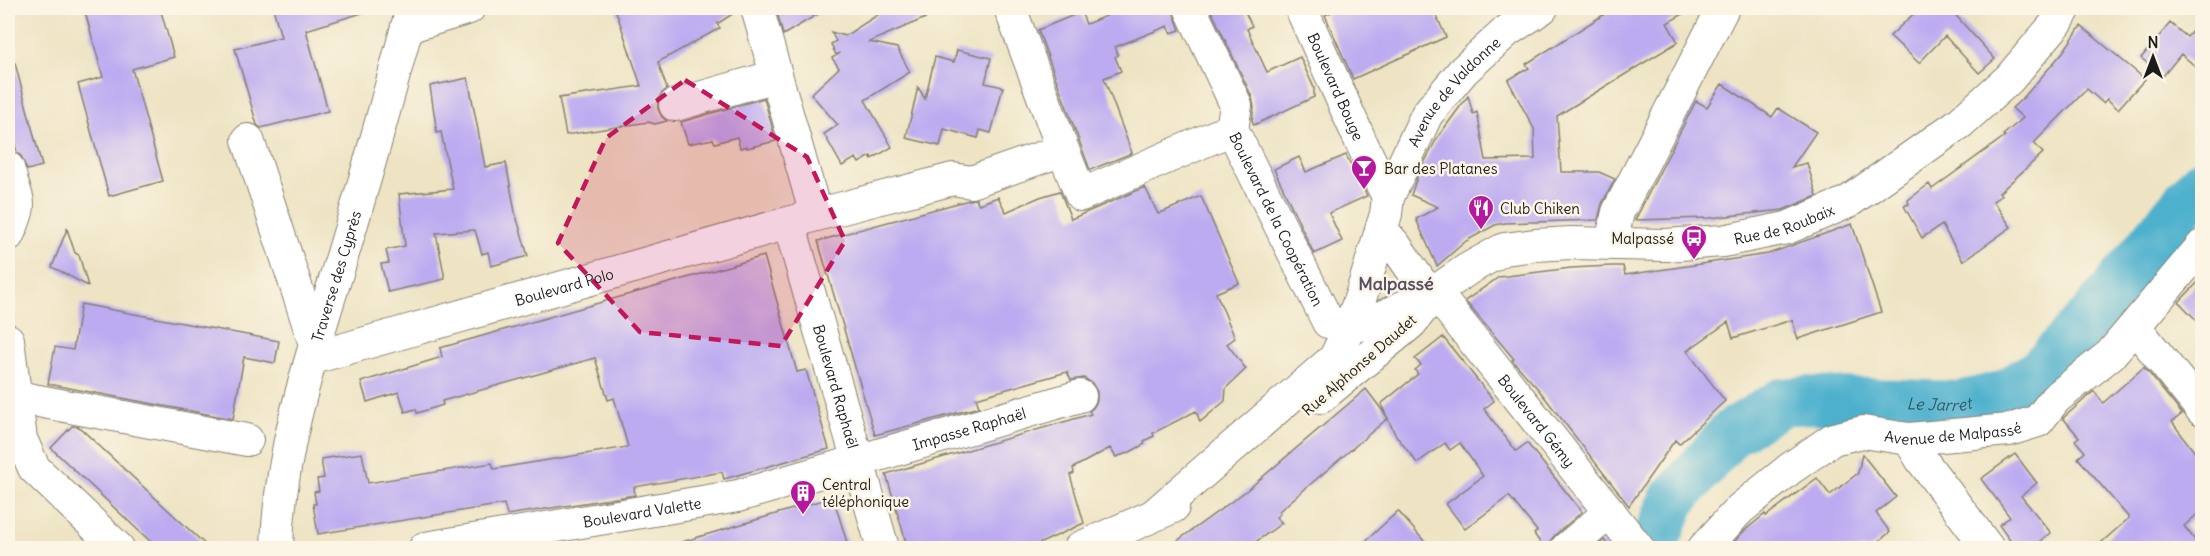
<svg xmlns="http://www.w3.org/2000/svg" width="2210" height="556" font-family="Delius,sans-serif">
	<rect width="100%" height="100%" fill="#fcf5e5"/>
	<filter id="ink" filterUnits="userSpaceOnUse"><feTurbulence type="fractalNoise" baseFrequency=".0167" numOctaves="2"/><feDisplacementMap in="SourceGraphic" scale="12" xChannelSelector="R" yChannelSelector="G"/><feConvolveMatrix kernelMatrix="1 2 1 2 8 2 1 2 1" color-interpolation-filters="sRGB"/></filter>
	<filter id="wash" filterUnits="userSpaceOnUse"><feTurbulence type="fractalNoise" baseFrequency=".008" numOctaves="4" result="noise"/><feDisplacementMap in="SourceGraphic" scale="24" xChannelSelector="R" yChannelSelector="G"/><feGaussianBlur stdDeviation="1.35" result="paint"/><feColorMatrix in="noise" values="0 0 0 0 0 0 0 0 0 0 0 0 0 0 0 0 0 1.4 0 .05"/><feComposite in="paint" operator="in"/></filter>
	<g filter="url(#wash)">
		<rect width="100%" height="100%" fill="#eee4c4"/>
		<g fill="none" stroke-linecap="round" stroke-linejoin="round">
			<path stroke="#4eb1cd" stroke-width="48" id="s1" d="M1655,548L1658,536L1672,501L1731,433L1782,402L1808,400L1960,405L2005,394L2039,372L2096,312L2176,213L2202,183"/>
		</g>
		<g id="blocks">
			<path fill="#bcabf1" d="M84,8H160L174,57L132,69L163,181L109,196L78,84L103,77Z
				M273,8H361L362,13L306,30L328,111L261,128L257,125L235,49L281,37Z
				M615,8L740,9L717,24L720,28L658,62L667,89L662,93L658,100V109L662,117L667,121L655,124L648,122L566,135L559,98L641,86Z
				M776,8H828L783,35Z
				M876,8H949L869,42L897,48L910,72L865,100L892,147L872,159L871,156L859,163L856,158L842,166L824,134L838,125L811,94L839,68L832,58L840,53L836,55L831,44L836,41L831,32L845,36L879,14Z
				M1126,8H1172L1180,30L1171,33L1168,26L1115,47L1118,55L1115,57L1121,71L1104,78L1132,153L1090,170L1038,30L1081,12L1086,24Z
				M1210,8H1243L1252,26L1247,29L1267,72L1300,57L1314,88V97L1254,125L1252,120L1254,108L1252,97Z
				M1340,8H1433L1446,37L1353,79L1325,15Z
				M1614,8H1694L1667,23L1678,42L1557,116L1561,172H1599L1615,179L1602,204L1598,220L1505,223L1495,225L1466,241L1437,266L1416,219L1438,207L1411,195L1417,177L1437,138L1468,96L1473,114L1477,112L1486,160L1535,159L1534,129L1508,80L1529,68L1526,64Z
				M1920,8H1949L1995,59L1979,73L1945,36L1919,63L1890,36Z
				M2202,20V72L2181,54L2163,76L2141,58L2170,23L2187,37Z
				M2081,26L2145,79L2118,109L2107,99L2103,103L2087,89L2034,143L2043,153L1999,193L2002,195L1993,201L2011,227L1963,261L1942,225L1922,238L1904,206L1909,204L1908,200L1929,184L1932,189L2005,136L2003,135L2023,118L2012,108L2024,97L2063,52Z
				M957,50L991,58L985,83L1003,87L991,133L980,130L978,138L944,129L940,146L906,138L918,87L925,99L935,57L954,62Z
				M15,63L42,166L27,170L21,156L17,153L8,117V64Z
				M468,78L485,167L506,163L515,212L528,256L491,266L488,252L482,254L475,230L436,233L445,279L388,292L381,264L389,263L386,250L405,246L399,194L453,189L441,132L437,133L430,86Z
				M1722,84L1772,117L1778,108L1816,132L1792,167L1807,163L1817,196L1783,210L1709,218L1635,220L1696,101L1707,107Z
				M764,98L776,141L747,148V146L740,148L737,137L715,143L713,139L688,144L681,122Z
				M1346,155L1367,196L1329,213L1342,241L1314,254L1274,169L1299,157L1306,172Z
				M1145,187L1158,214L1201,196L1239,283L1216,293L1235,338L1227,344L1246,369L1226,388L1225,401L1200,422L1196,411L1153,433L1154,436L1144,441L1145,444L1130,452L1116,457L1110,448L1073,468L1074,473L1070,475L1084,523L1028,549H908L886,474L1091,414L1089,411L1093,408L1097,401V392L1092,383L1084,378L1071,380L1067,372L976,398L979,407L875,435L818,241L969,200L976,199L979,204L998,197L1006,212L1040,197L1060,191L1071,219Z
				M1852,224L1881,312L1798,339L1792,320L1733,338L1728,322L1687,351L1725,401L1679,444L1675,440L1629,506L1539,390L1512,360L1514,359L1465,301L1499,277L1571,268L1611,266H1623L1625,275L1687,266L1768,254Z
				M67,229L75,253L79,255L88,286L52,267Z
				M764,256L797,372L806,370L829,449L724,479L722,472L634,487L635,495L507,515L504,504L318,534L313,504H316L314,492L319,491L317,479L324,478L321,459L362,453L368,483L492,463L494,469L628,447L614,398L608,400L595,358L442,401L443,405L417,413L416,409L405,412L399,392L367,402L361,382L442,357L440,348Z
				M2202,278V326L2179,302Z
				M81,304L279,341L275,363L244,357L233,419L48,384L55,347L73,350Z
				M1443,337L1494,401L1484,409L1516,451L1527,443L1582,512L1555,535L1550,541L1549,549H1545L1534,534L1537,531L1509,496L1465,529L1446,504L1483,476L1460,443L1450,450L1445,443L1417,463L1395,434L1381,404L1418,374L1415,370L1421,365L1415,359Z
				M2144,367L2182,414L2172,422L2202,462V510L2184,526L2202,549H2094L2129,518L2078,458L2085,452L2075,440L2079,437L2063,418L2094,391L2103,403Z
				M1366,389L1388,418L1278,512L1280,514L1276,517L1282,523L1257,541L1263,549H1166L1246,491Z
				M72,426L79,427L210,549H159L139,531L51,448Z
				M1862,454L1896,497L1876,513L1890,532L1869,549H1728L1743,532L1765,514L1766,516L1817,478L1830,495L1858,473Z
				M2015,454L2037,483L2021,496L2051,533L2031,549H2016L1999,525L2010,517L1981,479Z
				M833,497L849,549H678V543Z
				M1398,511L1431,549H1357Z
				M1604,540L1611,549H1594Z"/>
		</g>
	</g>
	<g filter="url(#ink)">
		<use href="#blocks" fill-opacity="0" stroke="#858070" stroke-width="1.5"/>
		<g fill="none" stroke-linecap="round" stroke-linejoin="round">
			<defs>
				<g id="minor">
					<path d="M757,8L816,215"/>
					<path d="M1010,8L1063,150"/>
					<path d="M1190,8L1236,105L1232,129"/>
					<path id="s2" d="M1301,8L1361,142L1388,197"/>
					<path d="M407,27L469,8"/>
					<path d="M675,105L776,76"/>
					<path d="M248,140L315,344"/>
					<path d="M8,168C17,204 25,199 8,235"/>
					<path id="s3" d="M789,223L883,548"/>
					<path id="s4" d="M1381,229L1395,245L1422,284L1435,292L1454,316L1638,548"/>
					<path d="M1611,243L1618,212L1723,8"/>
					<path d="M2135,327L2202,410"/>
					<path d="M8,340L21,439L34,468L118,548"/>
					<path id="s5" d="M313,358L816,215L953,179L971,182L1063,150L1081,195L1232,129L1328,322L1350,326L1367,324L1435,292L1468,269L1504,249L1535,245L1571,243L1666,245L1723,241L1787,228L1848,202L1960,123L2009,79L2058,21L2065,8"/>
					<path d="M17,397L247,440"/>
					<path d="M1321,397L1411,323L1425,305"/>
					<path d="M1909,439L1921,459L1988,548"/>
					<path id="s6" d="M1155,514L1335,358L1350,326L1361,296L1386,214L1388,197L1427,114L1463,71L1507,31L1542,8"/>
					<path id="s7" d="M277,548C279,449 313,351 342,257C367,174 390,91 412,8"/>
					<path id="s8" d="M425,548L738,496L1080,396"/>
					<path d="M1080,548L1173,507"/>
					<path d="M1567,548L1610,512"/>
					<path id="s9" d="M1704,548L1740,509L1791,468L1833,439L1863,432L1909,439L1975,433L2009,430L2038,421L2055,399L2110,355L2202,246"/>
				</g>
			</defs>
			<use href="#minor" stroke="#858070" stroke-width="34"/>
			<use href="#minor" stroke="#fff" stroke-width="32"/>
		</g>
	</g>
	<path fill="#c2185b" fill-opacity="0.2" stroke="#c2185b" stroke-width="4.5" stroke-dasharray="12 8" stroke-linejoin="round" d="M685,80L807,157L845,241L781,346L640,332L558,243L606,138Z"/>
	<defs>
		<symbol id="bar-pin" viewBox="-11 -11 22 30"><path d="M0 17L-7.5 6A9.5 9.5 0 1 1 7.5 6Z" fill="#b5179e" stroke="#fcf5e5"/><path d="M-6-5H6L.8 .8V4.5H3.5V6h-7V4.5H-.8V.8Z" fill="#fff"/></symbol>
		<symbol id="restaurant-pin" viewBox="-11 -11 22 30"><path d="M0 17L-7.5 6A9.5 9.5 0 1 1 7.5 6Z" fill="#b5179e" stroke="#fcf5e5"/><path d="M-5-6h1v4h1v-4h1v4h1v-4h1v5L-1.5 .5V6h-2V.5L-5-1ZM5-6V6H3V1.5H1.5Q1.5-4 5-6Z" fill="#fff"/></symbol>
		<symbol id="bus-pin" viewBox="-11 -11 22 30"><path d="M0 17L-7.5 6A9.5 9.5 0 1 1 7.5 6Z" fill="#b5179e" stroke="#fcf5e5"/><path d="M-5-6H5V4H4V6H2V4H-2V6H-4V4H-5ZM-3.5-4V0h7V-4ZM-3.5 1.2v1.5H-2V1.2ZM2 1.2v1.5H3.5V1.2Z" fill="#fff"/></symbol>
		<symbol id="building-pin" viewBox="-11 -11 22 30"><path d="M0 17L-7.5 6A9.5 9.5 0 1 1 7.5 6Z" fill="#b5179e" stroke="#fcf5e5"/><path d="M-4-6H4V6H1V3H-1V6H-4ZM-2.5-4.3h1.7v1.8h-1.7ZM.8-4.3h1.7v1.8H.8ZM-2.5-1h1.7V.8h-1.7ZM.8-1h1.7V.8H.8Z" fill="#fff"/></symbol>
	</defs>
	<g fill-rule="evenodd">
		<use href="#bar-pin" x="1349" y="153" width="30" height="40"/>
		<use href="#restaurant-pin" x="1466" y="193" width="30" height="40"/>
		<use href="#bus-pin" x="1679" y="223" width="30" height="40"/>
		<use href="#building-pin" x="788" y="478" width="30" height="40"/>
	</g>
	<g text-anchor="middle" dominant-baseline="central" stroke-width="5" stroke-linejoin="round" paint-order="stroke">
		<g font-size="15" fill="#1c1c1c" stroke="#fcf5e5">
			<text stroke="none"><textPath href="#s2" startOffset="86">Boulevard Bouge</textPath></text>
			<text stroke="none"><textPath href="#s6" startOffset="534">Avenue de Valdonne</textPath></text>
			<text stroke="none"><textPath href="#s5" startOffset="1094">Boulevard de la Coopération</textPath></text>
			<text stroke="none"><textPath href="#s5" startOffset="1688">Rue de Roubaix</textPath></text>
			<text stroke="none"><textPath href="#s7" startOffset="279">Traverse des Cyprès</textPath></text>
			<text stroke="none"><textPath href="#s5" startOffset="261">Boulevard Polo</textPath></text>
			<text transform="translate(1359 365) rotate(-41)">Rue Alphonse Daudet</text>
			<text stroke="none"><textPath href="#s3" startOffset="170">Boulevard Raphaël</textPath></text>
			<text stroke="none"><textPath href="#s4" startOffset="248">Boulevard Gémy</textPath></text>
			<text stroke="none"><textPath href="#s8" startOffset="558">Impasse Raphaël</textPath></text>
			<text stroke="none"><textPath href="#s9" startOffset="291">Avenue de Malpassé</textPath></text>
			<text stroke="none"><textPath href="#s8" startOffset="220">Boulevard Valette</textPath></text>
		</g>
		<g font-size="15" fill="#1c1c1c" stroke="#fcf5e5" text-anchor="start">
			<text x="1384" y="168">Bar des Platanes</text>
			<text x="1500" y="208">Club Chiken</text>
			<text x="1674" y="238" text-anchor="end">Malpassé</text>
			<text x="822" y="484">Central<tspan x="822" dy="17">téléphonique</tspan></text>
		</g>
		<g font-size="16" font-style="italic" fill="#305863" stroke="#fcf5e5">
			<text stroke="none"><textPath href="#s1" startOffset="357">Le Jarret</textPath></text>
		</g>
		<g font-size="18" font-weight="bold" fill="#544e67" stroke="#fcf5e5">
			<text x="1396" y="283">Malpassé</text>
		</g>
	</g>
	<rect width="2210" height="556" fill="none" stroke="#fcf5e5" stroke-width="30"/>
	<g transform="translate(2153 57)" stroke="#fcf5e5" stroke-width="4.5" paint-order="stroke">
	<path d="M0-4.5L10 22L0 15L-10 22Z" fill="#1c1c1c"/>
	<text y="-9" font-size="16" font-weight="bold" text-anchor="middle" fill="#1c1c1c">N</text>
	</g>
</svg>
